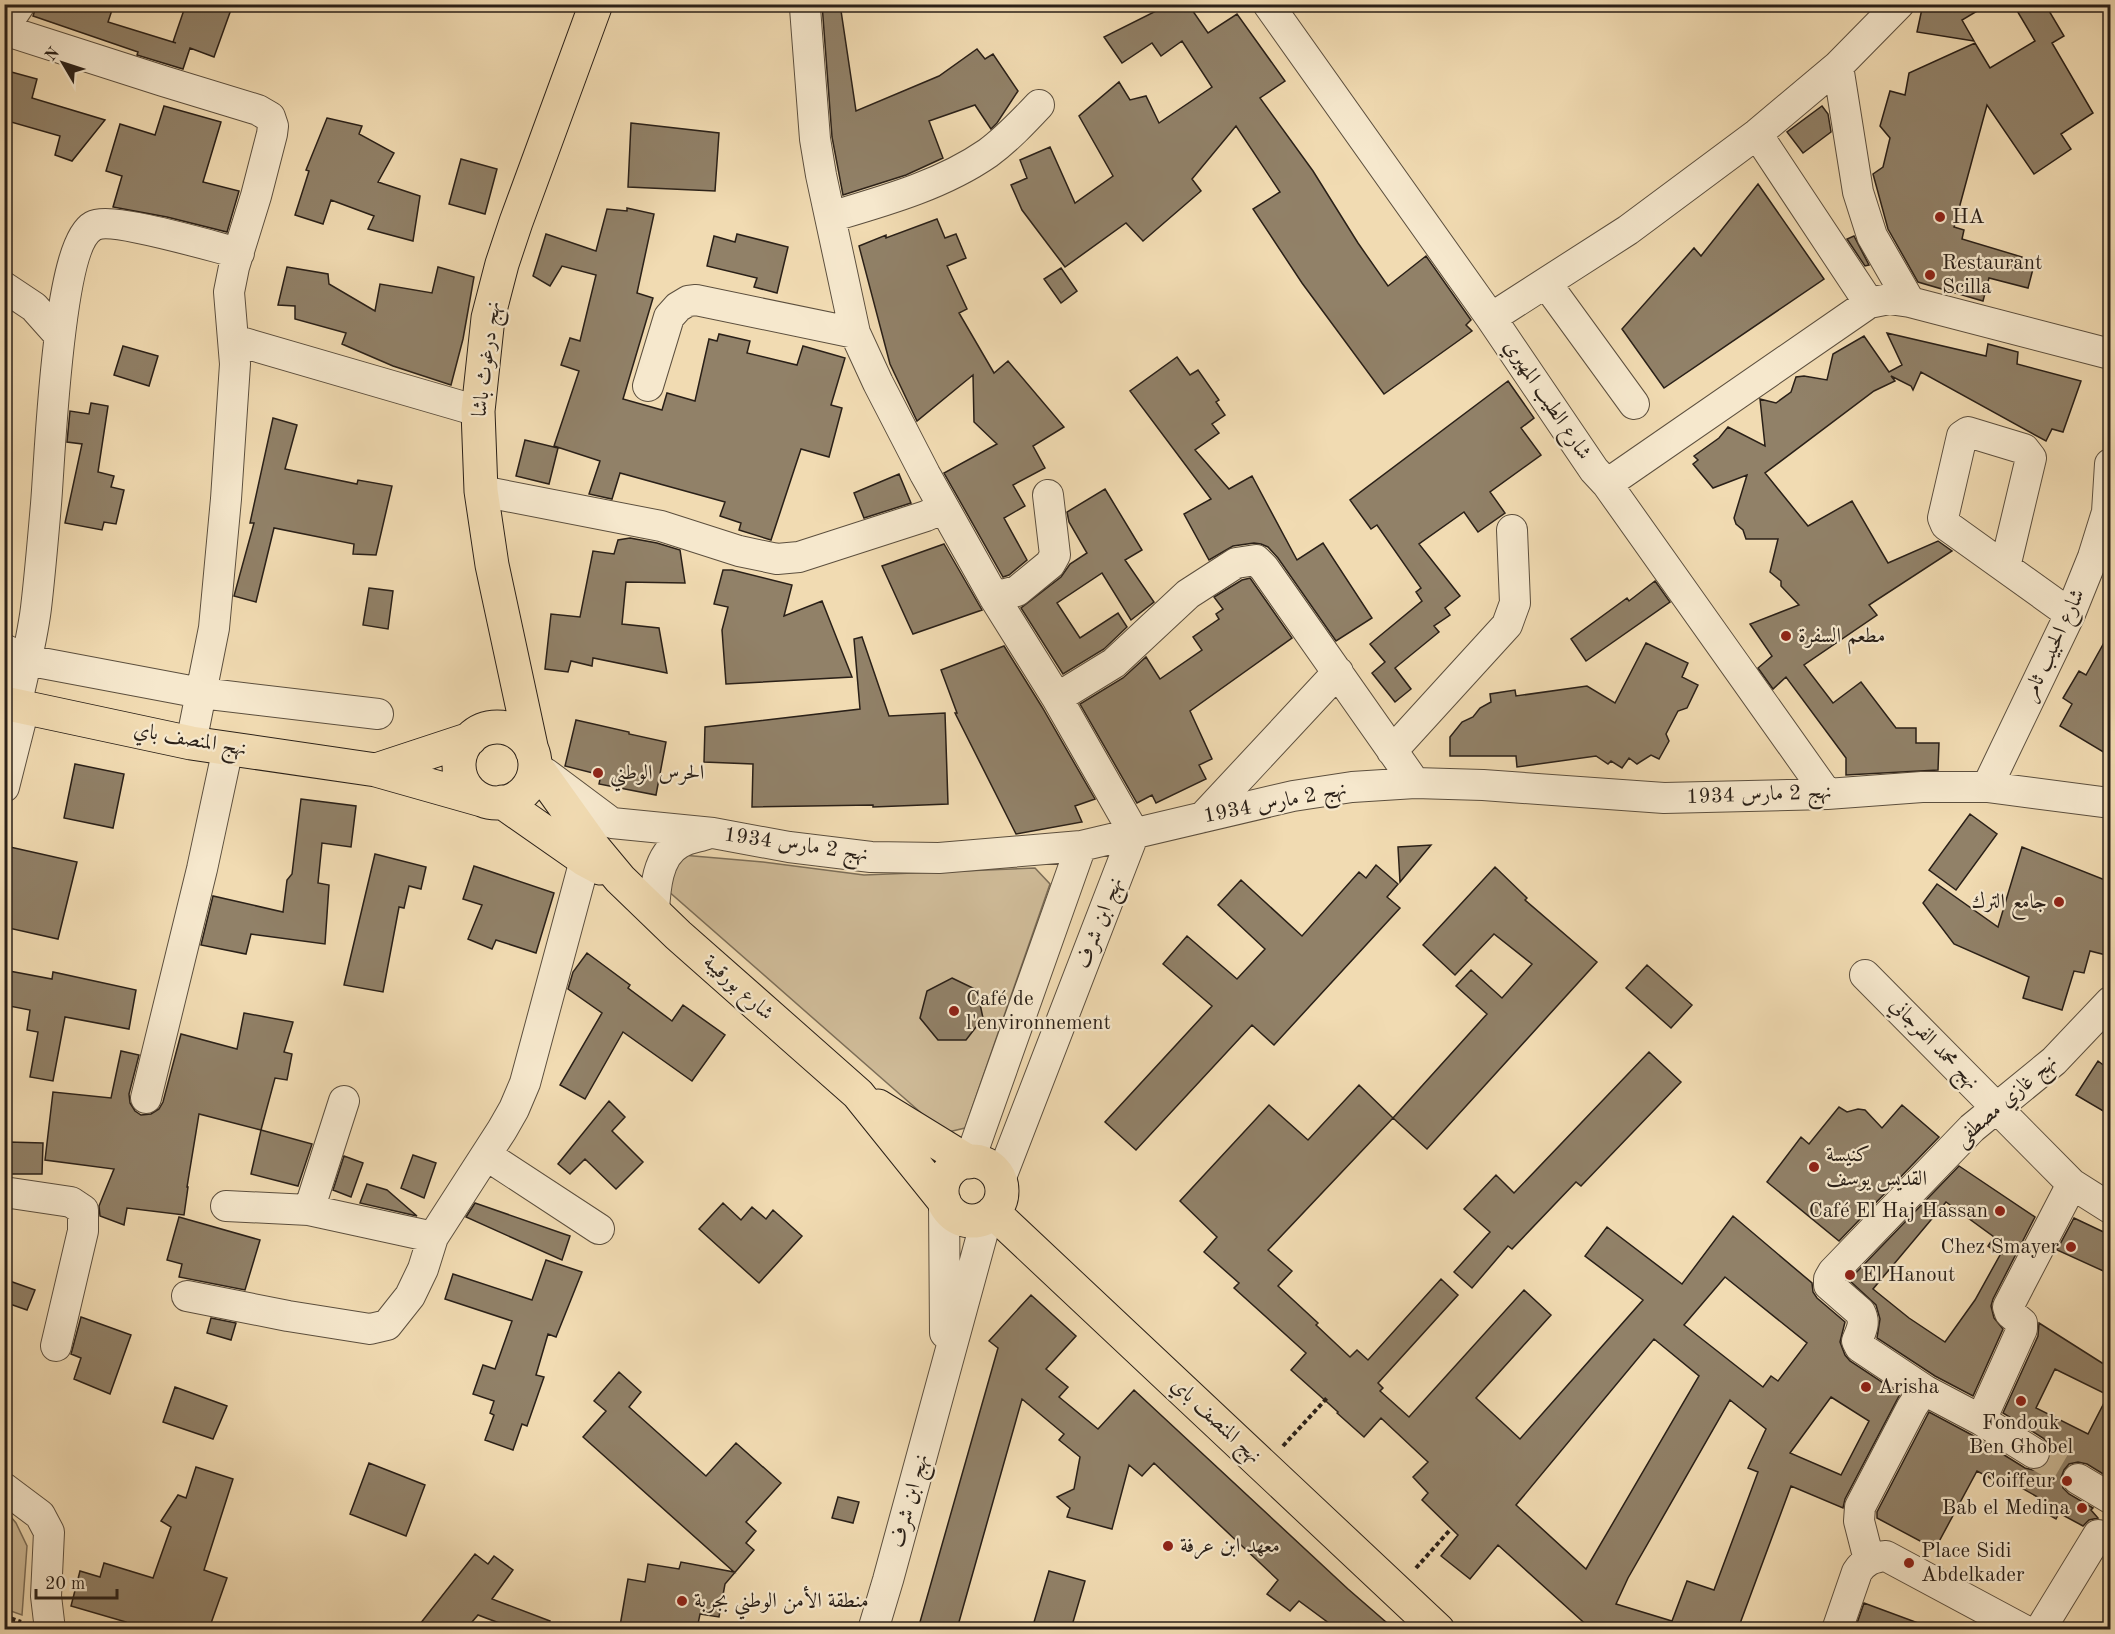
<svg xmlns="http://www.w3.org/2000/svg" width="2115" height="1634" font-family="'Old Standard TT',Amiri,serif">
	<rect width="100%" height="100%" fill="#f1dbb2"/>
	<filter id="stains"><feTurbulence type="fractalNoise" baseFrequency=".00333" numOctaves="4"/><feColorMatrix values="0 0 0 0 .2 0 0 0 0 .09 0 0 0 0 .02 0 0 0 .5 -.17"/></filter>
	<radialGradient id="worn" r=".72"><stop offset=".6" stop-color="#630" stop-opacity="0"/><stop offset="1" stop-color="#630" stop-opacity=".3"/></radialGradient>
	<path fill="#cfbb98" stroke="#7c6e58" stroke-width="1.5" d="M682,855L763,862L864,875L1035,868L1050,884L965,1128L944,1133L667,890Z
		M5,1510L16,1523L27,1546L22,1615L5,1609Z"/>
	<path fill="#918168" stroke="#2a2018" stroke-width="1.5" fill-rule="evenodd" d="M37,4H114L108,22L176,43L173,42L186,4H233L214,57L190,48L183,69L137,55L138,52L33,16Z
		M822,4H840L856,111L939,76L977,49L985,59L993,54L1018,91L997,123L991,129L975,105L929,121L943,158L906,175L843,195L832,137Z
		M1170,4H1188L1208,33L1237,14L1285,81L1260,98L1313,171L1358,243L1388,286L1426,256L1471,320L1466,325L1472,331L1384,394L1302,283L1253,209L1280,192L1236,126L1192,179L1201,191L1143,241L1126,223L1065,267L1022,210L1011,185L1027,178L1020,160L1050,147L1075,203L1113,176L1079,116L1119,82L1130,100L1146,96L1159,123L1212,87L1182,41L1161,56L1152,43L1122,63L1104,37Z
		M1923,4H1989L1962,20L1974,41L1917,32Z
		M2013,4H2045L2064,36L2052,43L2093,113L2061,134L2071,149L2034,174L1987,105L1954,227L1964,230L1962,239L2022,257L2021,262L2034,265L2028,288L1989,278L1983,301L1918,282L1888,229L1873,174L1883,167L1890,138L1880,126L1890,91L1905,95L1909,73L1975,43L1990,68L2035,41Z
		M4,70L37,79L32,98L105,120L72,161L55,155L60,136L4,120Z
		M164,106L221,122L203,182L239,191L227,232L167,217L113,207L122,176L106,171L120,124L155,135Z
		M1822,106L1828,114L1831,132L1803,153L1787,132Z
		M327,118L362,126L359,134L394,153L378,182L420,196L413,241L368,229L374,216L331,200L323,224L295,215L309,171L306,170Z
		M631,123L719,133L715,191L628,187Z
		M461,159L497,169L485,214L449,204Z
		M1758,184L1824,279L1664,388L1622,329L1694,248L1701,256Z
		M627,208L654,214L637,293L653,298L623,399L662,410L667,393L695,401L709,339L717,341L719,334L750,341L747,353L797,365L803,346L845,358L831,405L842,408L829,457L801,449L771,540L739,530L741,523L720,516L725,502L620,473L612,499L589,494L600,461L554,446L579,371L561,365L570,338L580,341L596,275L562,266L550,286L533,276L546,234L596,251L607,209L627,211Z
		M937,219L945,238L956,234L966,258L947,266L967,309L959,313L994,373L1008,361L1064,427L1033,446L1045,468L1013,485L1025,506L1004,518L1027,560L1009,575L1003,577L944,473L997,444L974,422L973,375L917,421L890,364L859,246L886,235V238Z
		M737,234L788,247L777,293L754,287L757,278L707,266L714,236L735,242Z
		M1854,236L1869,265L1865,266L1847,239Z
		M287,267L328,274L329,284L375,311L380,284L432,293L438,267L474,277L463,339L451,385L393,366L342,344L346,333L295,319V306L278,305Z
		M1061,268L1077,291L1061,303L1044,279Z
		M1887,333L1986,356L1988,344L2018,352L2017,364L2081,381L2063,432L2052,429L2046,441L1921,372L1913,390L1911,386L1891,376L1895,381L1874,391L1765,473L1808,526L1852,501L1888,563L1938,541L1952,551L1869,605L1877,615L1804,665L1833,703L1861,682L1896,728H1916V743H1939L1938,770L1846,775V758L1786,677L1773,689L1758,668L1772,656L1750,624L1799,605L1781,586V581L1770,572L1778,539H1746L1743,530L1736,524L1734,518L1747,475L1713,488L1693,464L1698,460L1694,456L1719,438L1728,427L1765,446L1760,399L1776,403L1791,392L1796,377L1804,376L1827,380L1833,354L1864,336L1889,372L1902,365Z
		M123,346L158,356L149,386L114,375Z
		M1177,357L1190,375L1198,370L1219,400L1216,402L1225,415L1212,424L1219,433L1195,450L1229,489L1252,476L1297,560L1323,543L1372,618L1336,641L1278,558L1268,547L1261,544L1254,543L1233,546L1209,560L1184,514L1211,499L1130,391Z
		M1508,381L1534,418L1521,428L1541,455L1490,492L1505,513L1478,532L1464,512L1419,544L1460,596L1445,608L1450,615L1434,626L1439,632L1395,668L1411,689L1395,702L1372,673L1385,662L1370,644L1422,601L1416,592L1421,588L1377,525L1371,529L1350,500Z
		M91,403L108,406L98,472L114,476L111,487L124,490L116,524L104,522L102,530L65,523L82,444L67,442L70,411L89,414Z
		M273,418L297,425L285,469L357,484L358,480L392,486L376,555L353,554L354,544L274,528L256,602L234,596L254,523H250Z
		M525,440L558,448L549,484L516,476Z
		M899,474L911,503L864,518L854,493Z
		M1105,489L1142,550L1125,560L1154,602L1131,620L1102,573L1057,603L1080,638L1118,613L1127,627L1104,649L1063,674L1021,608L1061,577L1070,564L1087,553L1069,522L1067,512Z
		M630,538L657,543L680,550L685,583L626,582L622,624L659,628L667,673L593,658L592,666L571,661L568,672L545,669L551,614L580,617L593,551L614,554L618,540Z
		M944,544L982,610L913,634L882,566Z
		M723,570H732L792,585L784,616L822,601L852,677L726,684L722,630L728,607L714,604Z
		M1250,578L1292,638L1190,711L1212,759L1199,765L1206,779L1156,803L1152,795L1137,803L1080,704L1123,678L1146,657L1160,679L1202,650L1193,637L1219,619L1216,614L1223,609L1214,597L1242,580Z
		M1655,581L1670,602L1586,661L1571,639L1627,598L1629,601Z
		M369,588L393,591L388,629L363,625Z
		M2110,632V756L2060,726L2072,704L2063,698L2079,671L2086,675Z
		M862,637L889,716L945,713L948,804L873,807V805L752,807L753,764L704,762L705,727L860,709L854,639Z
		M1646,643L1688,663L1682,677L1698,685L1687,708L1678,711L1666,734L1669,741L1659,759L1651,755L1637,764L1629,758L1622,768L1611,761L1608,764L1596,756L1517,767L1516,756H1450V737L1462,722L1473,717L1480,708L1491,702L1490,694L1515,690L1516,696L1587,686L1615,703Z
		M1004,646L1042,707L1095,799L1075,806L1082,822L1016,834L955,713H957L941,670Z
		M576,720L629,732V734L666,742L656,795L599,784L601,775L565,766Z
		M75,764L124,774L113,828L64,818Z
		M301,799L356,806L351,847L322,843L318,883L329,885L325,944L251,934L246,954L201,945L213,896L283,912L287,880L292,874Z
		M1970,814L1997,834L1956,890L1929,870Z
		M1431,845L1400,882L1398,847Z
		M10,847L77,862L58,939L4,927V871Z
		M2022,847L2110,882L2104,913L2110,915V956L2090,951L2084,973L2074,971L2062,1010L2023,998L2029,977L1954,944L1923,903L1937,884L1998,927Z
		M375,854L426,867L421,889L409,886L404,908L399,907L383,992L344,985Z
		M1376,865L1398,884L1387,897L1400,908L1274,1045L1252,1025L1136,1150L1105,1122L1212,1006L1163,964L1187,936L1237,979L1265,949L1218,905L1241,880L1302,936L1359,872L1366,878Z
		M474,866L554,893L536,953L496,940L492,949L468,939L482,905L463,899Z
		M1495,867L1527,898L1525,900L1597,962L1427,1149L1393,1118L1487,1014L1456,986L1471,970L1502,998L1532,964L1494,934L1455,975L1423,945Z
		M587,953L630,985L628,988L672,1021L683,1005L725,1035L692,1081L623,1032L585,1099L560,1085L602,1013L568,989L573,972Z
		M1647,965L1692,1005L1671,1028L1626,988Z
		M4,970L52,979L53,972L136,990L129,1029L65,1017L53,1081L30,1077L38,1032L27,1030L30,1010L4,1005Z
		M952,978L977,990L983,1018L966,1040H938L920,1018L927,991Z
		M244,1013L293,1022L284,1052L292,1054L287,1080L275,1078L261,1130L199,1114L187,1187H188L184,1215L127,1208L124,1225L100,1216L99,1206L114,1169L45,1160L53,1092L111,1098L121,1051L139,1055L129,1094L130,1103L135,1111L141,1115L151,1114L159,1109L163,1102L181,1034L237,1049Z
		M1649,1052L1681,1082L1581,1186L1576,1182L1512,1249L1508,1246L1472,1288L1454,1272L1490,1232L1464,1209L1496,1175L1514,1193Z
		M2098,1061L2110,1070V1115L2076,1095Z
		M1359,1085L1393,1118L1268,1250L1292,1271L1278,1286L1318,1323L1316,1325L1350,1357L1357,1350L1368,1360L1441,1279L1458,1295L1378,1383L1383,1388L1380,1391L1409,1417L1524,1290L1551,1315L1476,1398L1520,1439L1643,1300L1585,1256L1607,1227L1682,1284L1733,1216L1812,1283L1813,1292L1817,1298L1845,1322L1840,1342L1845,1355L1850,1361L1900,1394L1845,1499L1843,1508L1791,1486L1738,1629H1591L1498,1545L1470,1579L1441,1556L1458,1535L1422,1500L1428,1493L1413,1477L1428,1462L1381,1418L1364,1437L1337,1413L1338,1412L1291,1370L1306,1353L1234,1288L1239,1283L1204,1252L1217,1237L1180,1201L1269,1105L1308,1140ZM1725,1277L1807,1343L1778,1381L1771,1376L1763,1387L1684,1325ZM1654,1339L1699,1376L1586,1569L1516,1505ZM1831,1397L1869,1421L1841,1475L1790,1453ZM1730,1400L1766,1429L1748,1468L1758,1472L1714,1590L1687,1581L1672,1621L1616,1604L1628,1578Z
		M609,1101L625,1117L612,1131L643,1162L616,1189L585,1159L570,1174L558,1164Z
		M1902,1105L1939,1137L1839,1241L1767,1182L1801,1137L1809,1144L1839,1107L1847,1112L1858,1109L1865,1110L1882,1128Z
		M261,1130L312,1144L298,1186L251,1174Z
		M8,1142L43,1143L42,1174H7Z
		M413,1155L436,1163L424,1198L401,1188Z
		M344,1156L363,1163L351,1197L333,1190Z
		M1959,1166L2035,1217L1993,1299L1991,1306L1994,1318L2003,1329L1973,1396L1935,1376L1877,1338L1880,1319L1876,1305L1849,1280ZM1946,1202L1994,1237L1988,1246L2000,1255L1975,1300L1945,1342L1909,1318L1873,1289Z
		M367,1184L387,1190L417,1216L360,1203Z
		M475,1203L570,1236L562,1260L466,1217Z
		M723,1203L741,1220L752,1207L766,1219L773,1210L802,1236L759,1283L699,1229Z
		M179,1217L260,1240L245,1290L179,1277L182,1264L167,1260Z
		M2074,1218L2110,1235V1274L2057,1250Z
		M546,1260L582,1272L556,1337L548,1334L536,1375L544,1377L527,1426L522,1424L513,1450L485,1440L494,1415L490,1413L494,1401L473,1394L483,1365L495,1369L512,1321L445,1299L453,1274L532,1300Z
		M4,1279L35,1290L27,1310L4,1302Z
		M1031,1295L1076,1336L1046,1369L1068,1387L1059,1397L1098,1429L1134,1390L1348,1589L1394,1629H1337L1299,1601L1290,1611L1267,1594L1278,1580L1154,1463L1142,1476L1129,1465L1112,1529L1067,1517L1070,1508L1057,1497L1074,1489L1080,1457L1059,1440L1064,1434L1022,1399L957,1629H918L998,1348L989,1341Z
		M81,1317L131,1335L110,1394L74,1379L81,1358L71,1354Z
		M211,1318L236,1323L231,1340L207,1333Z
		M2039,1323L2110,1368V1473L2108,1477L2087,1464L2078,1462L2069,1464L2064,1470L2061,1478L2063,1488L2069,1494L2093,1508L2091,1510L2098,1518L2089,1520L2083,1526L2059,1513L2056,1519L2037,1508L2041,1499L2006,1479L2003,1485L1977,1471L1935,1549L1877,1518V1512L1929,1412L1972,1435L2025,1468L2033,1470L2042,1468L2048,1463L2051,1453L2049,1444L2043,1438L2003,1413L2038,1336ZM2055,1369L2108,1395L2088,1434L2036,1408Z
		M619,1372L641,1392L629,1407L706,1476L736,1443L781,1483L746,1522L756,1531L746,1543L754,1550L725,1584L719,1617L700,1614L697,1629L666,1625L665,1629H638L620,1626L628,1579L645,1582L648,1564L679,1569L681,1562L734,1572L583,1437L606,1411L594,1401Z
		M175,1387L227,1406L213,1439L163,1422Z
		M369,1463L425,1485L406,1536L350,1514Z
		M196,1467L233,1479L204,1570L227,1578L209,1629H124L126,1622L71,1606L80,1571L100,1577L104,1563L153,1578L171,1527L161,1521L178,1495L186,1498Z
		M838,1497L859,1502L853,1523L832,1518Z
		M475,1554L488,1564L494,1556L513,1570L492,1599L550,1621L547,1629H515L478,1615L466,1629H416Z
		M1049,1571L1085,1581L1071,1629H1032Z
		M1864,1603L1929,1627V1629H1855Z"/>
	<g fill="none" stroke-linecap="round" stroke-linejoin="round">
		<path stroke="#c9b693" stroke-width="30" stroke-dasharray="30 15" stroke-linecap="butt" d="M2034,1453L2078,1479"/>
		<defs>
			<path id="minor" d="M1268,4L1491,318L1594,470L1607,484L1827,794
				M805,8L815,139L821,175L855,333L878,383L925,474L994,597L1057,698L1134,833
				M4,28L20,4
				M4,30L163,81L258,110L270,117L273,126L272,134L256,196L234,267L229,292L235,364L226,499L214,628L191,743
				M1838,66L1858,192L1872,236L1910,302
				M1757,134L1869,303
				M830,217C884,201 942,185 988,153C1007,139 1023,122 1039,105
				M1546,283L1634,404
				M4,287L34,307L59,335
				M1491,318L1628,230L1757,134L1838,66L1899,4
				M234,340L478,411
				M648,386L669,317L678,307L688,301L696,300L855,333
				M1607,484L1869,303L1889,299L1910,302L2110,354
				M481,491L661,526L739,551L777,559L799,557L926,516L944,508
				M2005,567L2031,458L2024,449L1968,432L1962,436L1943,518L1946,525L2070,614
				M994,597L1017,591L1050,564L1055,555L1048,495
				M4,649L26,660L201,693L378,714
				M1057,698L1114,663L1188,594L1236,563L1256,560L1264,568L1415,783
				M16,706C23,674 32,641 36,608C40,574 43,539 46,504C50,459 57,246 93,226C111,216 214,247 239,253
				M1392,751L1507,625L1515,603L1512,530
				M545,773L612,823L713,833L789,847L871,857L939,858L1081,846L1293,796L1352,787L1415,783L1483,785L1664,798L1827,794L1922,787H1987L2110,803
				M4,787L24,708
				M1987,787L2070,614L2093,557L2107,512L2110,464
				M1203,817L1338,672
				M654,912C655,890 657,855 680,843C688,838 699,837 707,834
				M1865,975L2072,1184L2110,1208
				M146,1098L202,869L228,748
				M486,1155L599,1229
				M969,1162L1081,846
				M1000,1180L1134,833
				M4,1192L71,1202L83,1210V1231L56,1346
				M944,1201L945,1333
				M226,1206L309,1210L433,1237
				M309,1210L344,1101
				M187,1296L288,1316L370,1329L387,1325L410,1296L423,1269L433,1237L502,1130L514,1109L525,1083L585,860L595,849
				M1981,1420L2022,1329V1323L2010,1313L2008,1307L2072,1184
				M2034,1453L1981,1420L1926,1391L1860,1347L1857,1341C1861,1331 1866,1323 1860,1312L1829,1285V1279L1833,1272L1972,1128L2054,1061L2110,1002
				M2078,1479L2110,1498
				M4,1488L40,1515L49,1532L46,1596L50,1630
				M1869,1560L1859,1521L1860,1507L1912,1407L1918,1398L1926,1391
				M873,1630L888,1580L987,1217
				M1837,1630L1857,1572C1864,1561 1873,1557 1886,1556L2024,1630
				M2040,1630L2098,1535"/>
			<path id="major" d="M4,703L191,743L376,770L482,800
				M459 765a38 38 0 1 1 76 0a38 38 0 1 1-76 0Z
				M532,751L492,565L481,491L478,411L488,318L502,264L516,222L596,4
				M535,765L595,849L620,879L678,935L858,1094L944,1201
				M376,770L470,739
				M502,802L585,860L600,868
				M878,1106L969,1162
				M942 1191a30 30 0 1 1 60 0a30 30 0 1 1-60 0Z
				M993,1212L1438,1630"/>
		</defs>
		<use href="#minor" stroke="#5c4f3e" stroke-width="32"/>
		<use href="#major" stroke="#2a2018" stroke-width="35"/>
		<path stroke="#2a2018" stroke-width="4" stroke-dasharray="4.5 3" stroke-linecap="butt" d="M1283,1446L1327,1398
			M1416,1568L1449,1531
			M4,1616L21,1622"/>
		<use href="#minor" stroke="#f6e8cd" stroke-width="30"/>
		<use href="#major" stroke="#f1dbb2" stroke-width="33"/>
	</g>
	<g fill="#8f2418" stroke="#f6e8cd" stroke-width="2">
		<circle cx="1940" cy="217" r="6"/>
		<circle cx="1930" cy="275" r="6"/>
		<circle cx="1786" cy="636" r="6"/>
		<circle cx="598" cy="773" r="6"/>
		<circle cx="2059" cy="902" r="6"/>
		<circle cx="954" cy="1011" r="6"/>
		<circle cx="1814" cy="1167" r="6"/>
		<circle cx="2000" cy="1211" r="6"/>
		<circle cx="2071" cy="1247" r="6"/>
		<circle cx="1850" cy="1275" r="6"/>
		<circle cx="1866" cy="1387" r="6"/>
		<circle cx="2021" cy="1401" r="6"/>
		<circle cx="2067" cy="1481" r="6"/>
		<circle cx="2082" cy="1508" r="6"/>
		<circle cx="1168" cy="1546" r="6"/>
		<circle cx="1909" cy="1563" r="6"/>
		<circle cx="682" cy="1601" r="6"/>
	</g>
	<g text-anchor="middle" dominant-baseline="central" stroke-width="4.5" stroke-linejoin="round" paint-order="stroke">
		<g font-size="21" fill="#2a2018" stroke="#f6e8cd" text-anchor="start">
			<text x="1952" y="217">HA</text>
			<text x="1942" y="263">Restaurant<tspan x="1942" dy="24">Scilla</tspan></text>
			<text x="1798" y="636">مطعم السفرة</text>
			<text x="610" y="773">الحرس الوطني</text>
			<text x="2047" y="902" text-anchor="end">جامع الترك</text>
			<text x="966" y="999">Café de<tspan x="966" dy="24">l'environnement</tspan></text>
			<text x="1826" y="1155">كنيسة<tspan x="1826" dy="24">القديس يوسف</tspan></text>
			<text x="1988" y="1211" text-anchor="end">Café El Haj Hassan</text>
			<text x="2059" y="1247" text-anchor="end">Chez Smayer</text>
			<text x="1862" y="1275">El Hanout</text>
			<text x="1878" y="1387">Arisha</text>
			<text x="2021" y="1423" text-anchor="middle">Fondouk<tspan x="2021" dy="24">Ben Ghobel</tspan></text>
			<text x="2055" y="1481" text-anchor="end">Coiffeur</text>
			<text x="2070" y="1508" text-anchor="end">Bab el Medina</text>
			<text x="1180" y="1546">معهد ابن عرفة</text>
			<text x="1921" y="1551">Place Sidi<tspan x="1921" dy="24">Abdelkader</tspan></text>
			<text x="694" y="1601">منطقة الأمن الوطني بجربة</text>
		</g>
		<g font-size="21" fill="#2a2018" stroke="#f6e8cd">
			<text transform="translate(487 359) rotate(-83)">نهج درغوث باشا</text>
			<text transform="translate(1547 400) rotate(56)">شارع الطيب المهيري</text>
			<text transform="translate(2054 645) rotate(-65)">شارع الحبيب ثامر</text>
			<text transform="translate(190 740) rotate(10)">نهج المنصف باي</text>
			<text transform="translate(1759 795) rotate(-2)">نهج 2 مارس 1934</text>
			<text transform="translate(1275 803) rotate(-11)">نهج 2 مارس 1934</text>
			<text transform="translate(796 845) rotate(8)">نهج 2 مارس 1934</text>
			<text transform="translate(1100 923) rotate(-69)">نهج ابن شرف</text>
			<text transform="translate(738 988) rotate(42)">شارع بورقيبة</text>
			<text transform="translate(1934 1044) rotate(46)">نهج محمد الفرجاني</text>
			<text transform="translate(2006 1101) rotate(-41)">نهج غازي مصطفى</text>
			<text transform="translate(1216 1421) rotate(43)">نهج المنصف باي</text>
			<text transform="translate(910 1501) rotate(-75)">نهج ابن شرف</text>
		</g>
	</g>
	<rect width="2115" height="1634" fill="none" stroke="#f1dbb2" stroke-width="24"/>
	<rect x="6" y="6" width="2103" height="1622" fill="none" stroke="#2a2018" stroke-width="3"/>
	<rect x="12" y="12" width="2091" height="1610" fill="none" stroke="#2a2018" stroke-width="1.5"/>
	<g transform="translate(63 63) rotate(309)" stroke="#f6e8cd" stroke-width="4.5" paint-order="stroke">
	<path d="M0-4.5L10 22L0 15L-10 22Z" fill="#2a2018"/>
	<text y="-9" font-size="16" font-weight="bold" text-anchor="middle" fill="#2a2018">N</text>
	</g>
	<path d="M36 1589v9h81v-9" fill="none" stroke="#2a2018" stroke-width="3"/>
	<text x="45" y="1589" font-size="18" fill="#2a2018" stroke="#f6e8cd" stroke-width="4.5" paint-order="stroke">20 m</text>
	<rect width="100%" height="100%" filter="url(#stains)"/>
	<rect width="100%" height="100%" fill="url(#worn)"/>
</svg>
